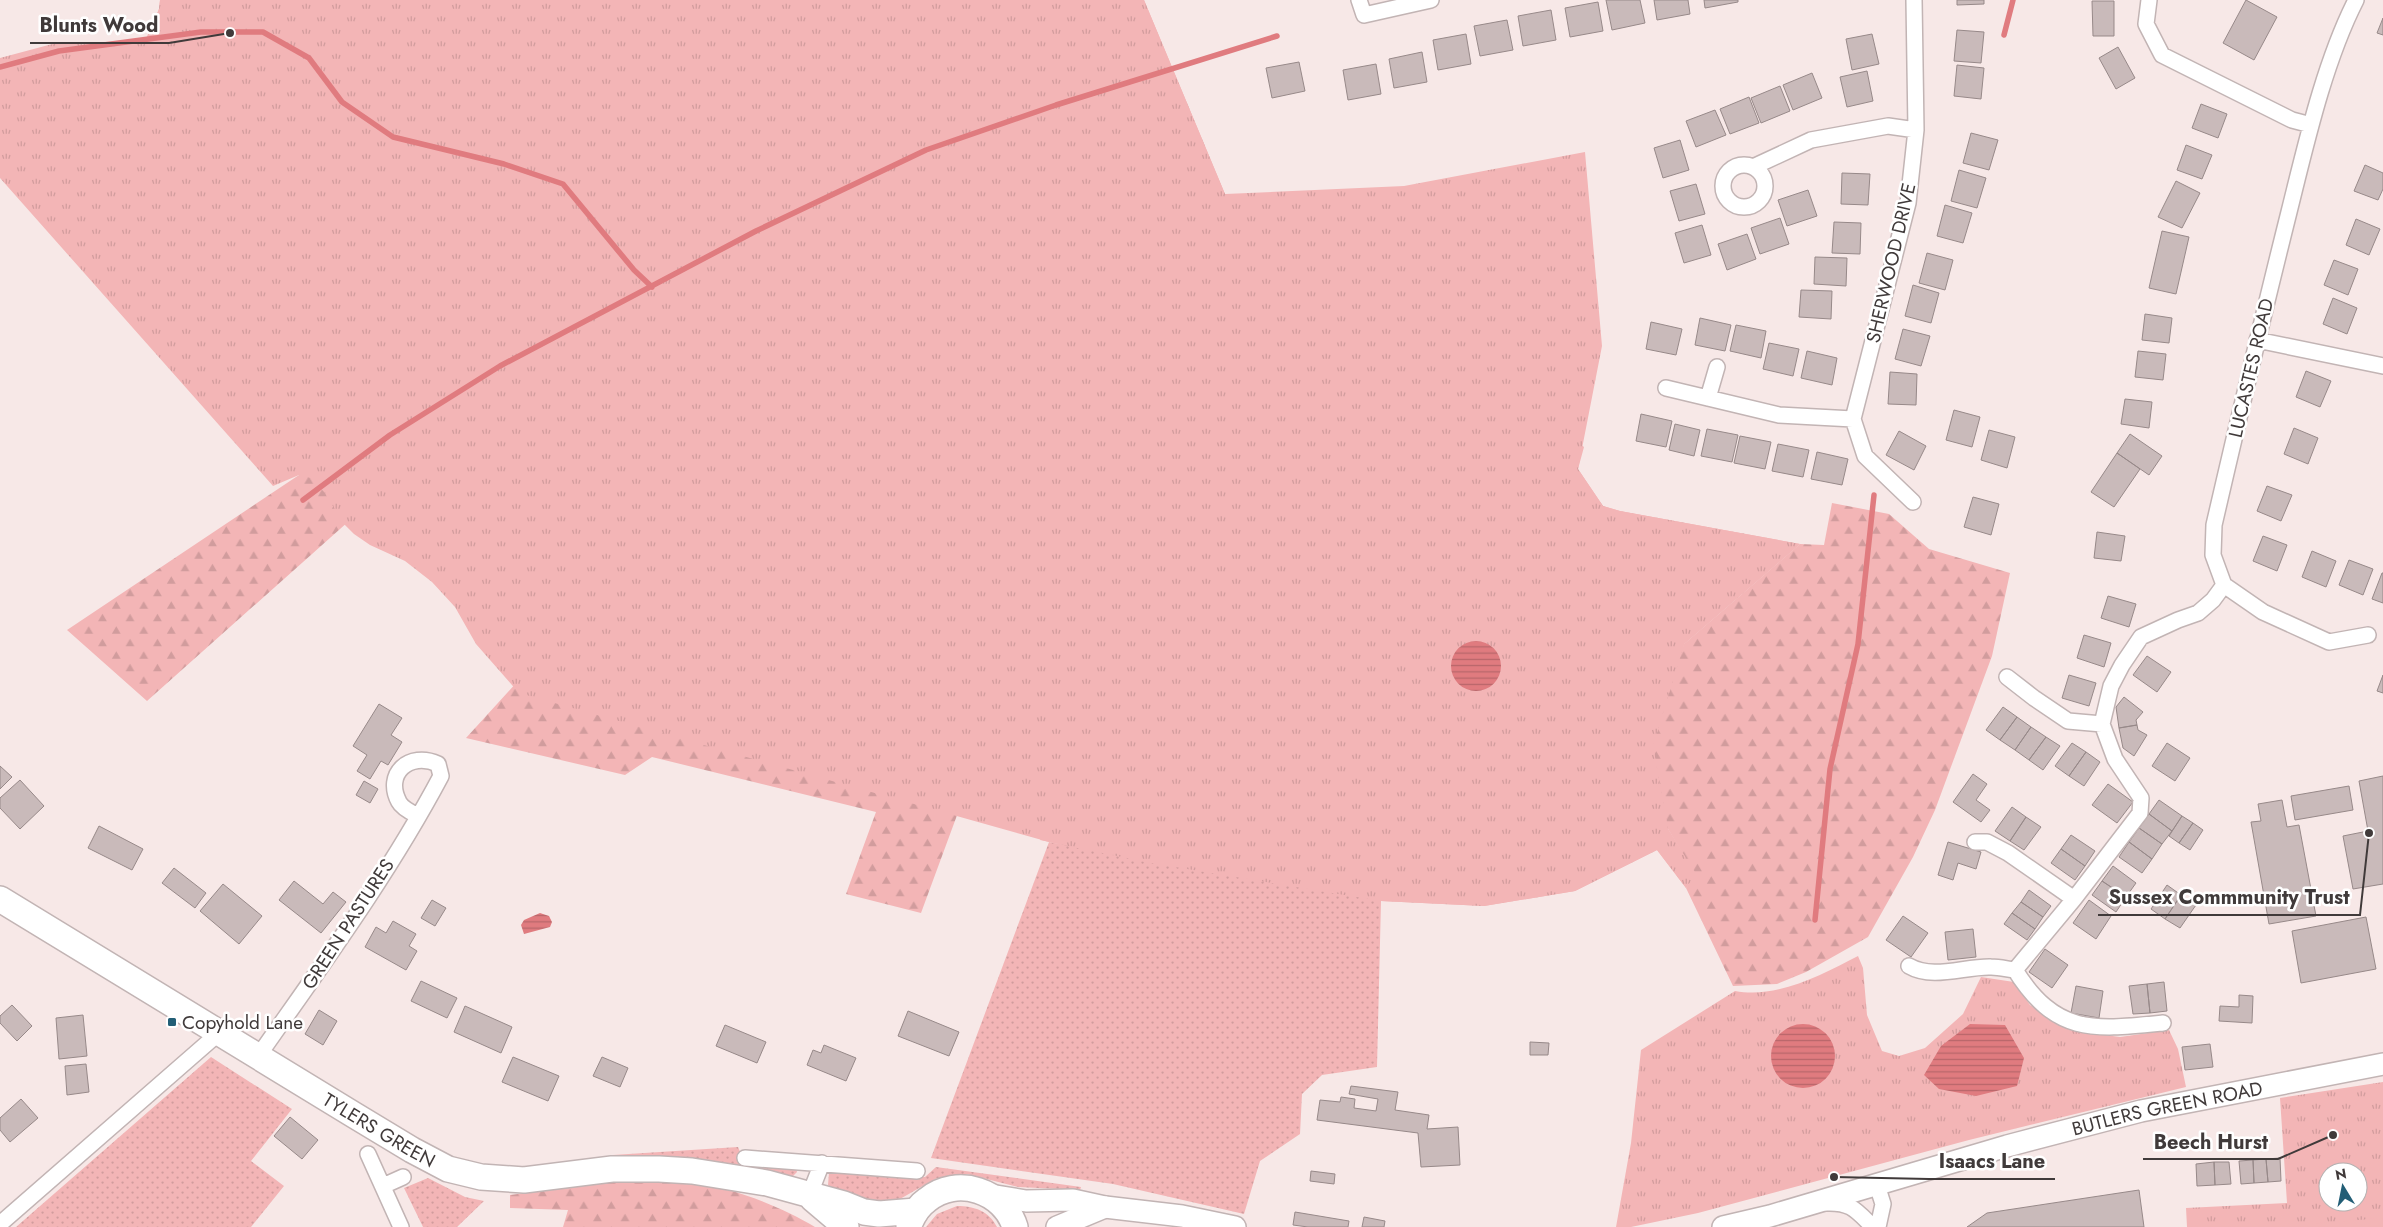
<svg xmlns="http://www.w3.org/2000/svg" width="2383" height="1227" font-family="Jost,sans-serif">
	<defs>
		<pattern id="grass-dots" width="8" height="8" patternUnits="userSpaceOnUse" patternTransform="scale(1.25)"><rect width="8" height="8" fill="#f3b5b6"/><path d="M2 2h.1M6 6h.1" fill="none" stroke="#d19c9d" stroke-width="1.8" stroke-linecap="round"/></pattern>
		<pattern id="forest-firs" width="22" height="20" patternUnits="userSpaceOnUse" patternTransform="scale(1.25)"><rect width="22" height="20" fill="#f3b5b6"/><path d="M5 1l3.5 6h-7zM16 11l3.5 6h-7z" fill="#d19c9d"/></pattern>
		<pattern id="park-tufts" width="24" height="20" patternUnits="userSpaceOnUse" patternTransform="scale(1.25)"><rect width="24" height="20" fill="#f3b5b6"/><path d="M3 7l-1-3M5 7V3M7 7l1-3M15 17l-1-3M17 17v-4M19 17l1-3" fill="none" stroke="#d19c9d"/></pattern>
		<pattern id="water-rules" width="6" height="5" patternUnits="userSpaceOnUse" patternTransform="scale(1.25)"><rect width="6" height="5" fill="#e07b7f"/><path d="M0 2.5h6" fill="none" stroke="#b76669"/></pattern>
	</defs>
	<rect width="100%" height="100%" fill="#f7e8e7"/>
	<path fill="url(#grass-dots)" d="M1620,511L1800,544L1684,644L1668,829L1696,874L1686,888L1657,850L1575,891L1484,906L1381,901L1377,1067L1322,1075L1302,1094L1300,1134L1260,1161L1244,1214L1113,1184L931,1158L1049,842L1077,847L1589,524Z
		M211,1057L292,1109L251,1161L284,1186L251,1227H16Z
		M738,1147L741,1154L796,1168L797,1172L793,1176H789C730,1163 673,1159 613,1157V1155Z
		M936,1167L1081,1187L1080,1190L1018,1187L967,1174L953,1175L935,1179L893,1203L877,1204L832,1190L828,1185L829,1173L834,1170L925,1177Z
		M428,1178L465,1197L484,1201L457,1227H423L404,1188Z
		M957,1206C974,1206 989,1211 997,1227H926L937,1214Z"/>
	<path fill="url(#forest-firs)" d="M160,0H1144L1225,194L1584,447L1578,469L1603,506L1620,511L1078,848L1040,840L1056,813L963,799L921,913L846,894L876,812L652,757L625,775L466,738L518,681L450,594L411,557L349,521L147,701L67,630L299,475L369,418L146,41L159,9Z
		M1832,503L1889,514L1929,549L2010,573L1992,656L1935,810L1913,857L1868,937L1806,972L1777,984L1733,986L1686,888L1695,874L1668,829L1653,746L1684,644L1800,544L1824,545Z
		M615,1181C639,1181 664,1180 688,1182C729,1186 780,1206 815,1227H563L568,1210L510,1208V1195Z"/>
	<path fill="url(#park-tufts)" fill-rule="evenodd" d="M160,0H1144L1225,194L1404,186L1585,152L1602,346L1578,469L1603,506L1620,511L1800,544L1684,644L1653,746L1668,829L1696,874L1686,888L1657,850L1575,891L1484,906L1381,901L1151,863L1049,842L519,693L476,644L455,607L432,582L405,561L370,545L354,534L343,523L325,493L311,478L299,475L273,486L0,178V58L56,43L145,41L159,9Z
		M1858,956L1863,968L1867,1015L1882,1051L1899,1056L1925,1048L1963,1014L1981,977L2014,982L2030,1005L2076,1031L2120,1037L2169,1030L2178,1049L2186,1087L1969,1140L1698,1213L1631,1227H1616L1631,1143L1641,1050L1735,991C1777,999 1821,975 1858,956Z
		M2383,1082V1227H2187L2186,1208L2287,1203L2280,1098ZM2328,1172H2358V1202H2328Z"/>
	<path fill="#f3b5b6" d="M2383,1218V1227H2307V1224Z"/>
	<path fill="url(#water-rules)" d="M1451 666a25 25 0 1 1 50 0a25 25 0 1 1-50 0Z
		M540,913L549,916L552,922L550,927L524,934L521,925L524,920Z
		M1771 1056a32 32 0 1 1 64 0a32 32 0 1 1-64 0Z
		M1970,1024L2005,1025L2024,1058L2017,1086L1976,1096L1939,1089L1924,1075L1941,1046Z"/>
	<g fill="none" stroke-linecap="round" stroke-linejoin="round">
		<path stroke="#e07b7f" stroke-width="5.5" d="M2004,35L2013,0
			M0,67L59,51L201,32H263L309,58L342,102L393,137L504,164L563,184L634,270L652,287
			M303,500L390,435L500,366L756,231L926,150L1056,105L1277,36
			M1815,920L1830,769L1858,644L1874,495"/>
	</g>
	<path fill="#c9baba" stroke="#978989" d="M1606,0H1640L1645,23L1612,30Z
		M1654,0H1688L1690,14L1657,20Z
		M1704,0H1738V2L1705,8Z
		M1957,0H1984V4L1957,5Z
		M2246,0L2277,17L2254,60L2223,43Z
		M2092,1H2114V36H2093Z
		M1598,2L1603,31L1570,37L1565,8Z
		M1551,10L1556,40L1523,46L1518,16Z
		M2383,18V35L2377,33Z
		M1507,20L1513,50L1480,56L1474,26Z
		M1957,30L1984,32L1981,63L1954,61Z
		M1466,34L1471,64L1438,70L1433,40Z
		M1872,34L1879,64L1852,70L1846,39Z
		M2118,47L2135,78L2116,89L2099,58Z
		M1422,52L1427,82L1394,88L1389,59Z
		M1299,62L1305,91L1272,98L1266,68Z
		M1376,64L1381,94L1348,100L1343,70Z
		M1957,65L1984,68L1981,99L1954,96Z
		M1867,71L1873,101L1847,107L1840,77Z
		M1812,73L1822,98L1793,110L1783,85Z
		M1780,86L1790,111L1761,123L1751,98Z
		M1749,97L1759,123L1730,134L1720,109Z
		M2201,104L2227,114L2218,138L2192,128Z
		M1715,110L1726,135L1696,147L1686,121Z
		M1971,133L1998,140L1989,170L1963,163Z
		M1680,140L1689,170L1663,178L1654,148Z
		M2186,145L2212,155L2202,179L2177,170Z
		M2365,165L2383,173V189L2378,200L2354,191Z
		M1959,170L1986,178L1977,208L1951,201Z
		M1842,173L1870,174L1868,205L1841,204Z
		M2176,181L2200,193L2182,228L2158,217Z
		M1696,184L1705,214L1679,221L1670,191Z
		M1808,190L1817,216L1787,226L1778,200Z
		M1945,205L1972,213L1963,243L1937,236Z
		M1780,218L1789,244L1760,254L1751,228Z
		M2356,219L2380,229L2369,255L2346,245Z
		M1834,222L1861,223L1860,254L1832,253Z
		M1702,225L1711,255L1684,263L1675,233Z
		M2162,231L2189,237L2176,294L2149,288Z
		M1747,234L1756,259L1727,270L1718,244Z
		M1927,253L1953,260L1945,290L1919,283Z
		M1815,257L1847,258L1846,286L1814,284Z
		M2334,260L2358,269L2348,295L2324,285Z
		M1913,285L1939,293L1931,323L1905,316Z
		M1801,290L1832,291L1831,319L1799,317Z
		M2333,298L2357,308L2347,334L2323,324Z
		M2145,314L2172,318L2169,343L2142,340Z
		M1700,318L1731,325L1725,351L1695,345Z
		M1651,322L1682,329L1676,355L1646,349Z
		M1736,325L1766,331L1761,358L1730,351Z
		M1903,329L1930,336L1921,366L1895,359Z
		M1769,343L1799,349L1793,376L1763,369Z
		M1807,351L1837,358L1832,385L1801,378Z
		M2138,351L2166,354L2163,380L2135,377Z
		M2306,371L2331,381L2320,407L2296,397Z
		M1890,372L1917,374L1916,405L1888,404Z
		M2125,399L2152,402L2149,428L2121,424Z
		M1954,410L1980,417L1972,447L1946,440Z
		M1641,414L1672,421L1666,447L1636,441Z
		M1675,424L1700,430L1694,456L1669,450Z
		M2294,428L2318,438L2308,464L2284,454Z
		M1707,429L1738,435L1732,462L1701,456Z
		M1989,430L2015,437L2007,468L1981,460Z
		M1899,431L1926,446L1914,470L1886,455Z
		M2130,434L2162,456L2149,475L2117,453Z
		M1740,436L1771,442L1765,469L1734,463Z
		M1778,444L1809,450L1803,477L1772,471Z
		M1817,452L1848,459L1842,485L1811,479Z
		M2117,453L2140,469L2114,507L2091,492Z
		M2267,486L2292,495L2281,521L2257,511Z
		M1973,497L1999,504L1991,535L1964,527Z
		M2097,532L2125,536L2121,561L2094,558Z
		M2263,536L2287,545L2277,571L2253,561Z
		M2312,551L2336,561L2326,587L2302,577Z
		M2349,560L2373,569L2363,595L2339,585Z
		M2382,573H2383V603L2372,599Z
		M2108,596L2136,604L2129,627L2101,618Z
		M2084,635L2111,643L2104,667L2077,658Z
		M2147,656L2171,672L2157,692L2133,675Z
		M2069,675L2096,683L2089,706L2062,698Z
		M2383,675V693L2377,691Z
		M2124,697L2143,712L2136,720L2137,725L2119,728L2116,707Z
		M379,704L402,718L391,735L402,742L388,765L381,761L370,779L357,771L367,755L353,746Z
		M2003,707L2017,717L2000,740L1986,730Z
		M2017,717L2031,727L2015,750L2000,740Z
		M2137,725L2138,730L2147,735L2134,756L2123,748L2119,728Z
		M2031,727L2046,737L2029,760L2015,750Z
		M2046,737L2060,746L2043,770L2029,760Z
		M2072,743L2086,752L2069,776L2055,766Z
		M2167,743L2190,758L2175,781L2152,766Z
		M2086,752L2100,762L2084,786L2069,776Z
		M0,766L12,777L0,789Z
		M1973,774L1987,784L1976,800L1990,810L1981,822L1953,802Z
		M2383,776V884L2353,889L2343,836L2368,831L2359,781Z
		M20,780L44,806L20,829L0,808V798Z
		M364,781L378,789L370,803L356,795Z
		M2108,784L2133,802L2117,823L2092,805Z
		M2349,786L2353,810L2295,820L2291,796Z
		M2159,800L2182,816L2172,831L2149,814Z
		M2282,800L2287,827L2299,825L2316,916L2269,924L2251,822L2261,821L2258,804Z
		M2012,807L2026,817L2010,841L1995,831Z
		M2149,814L2172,831L2162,844L2139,828Z
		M2182,816L2193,823L2179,843L2169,836Z
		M2026,817L2041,827L2024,850L2010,841Z
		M2193,823L2203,830L2190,850L2179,843Z
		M99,826L143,849L132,870L88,848Z
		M2139,828L2162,844L2152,859L2129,842Z
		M2071,835L2095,851L2085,866L2061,849Z
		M1948,842L1981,852L1976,869L1958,863L1953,880L1938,875Z
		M2129,842L2152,859L2142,873L2119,857Z
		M2061,849L2085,866L2075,880L2051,863Z
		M2113,866L2136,883L2126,897L2102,881Z
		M174,868L206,893L195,908L162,883Z
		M294,881L323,904L333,892L346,902L321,933L279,900Z
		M2102,881L2126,897L2116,912L2092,895Z
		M223,884L262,916L239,944L200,911Z
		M2167,885L2181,895L2165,919L2151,909Z
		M2029,890L2051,906L2043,917L2021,902Z
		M2181,895L2196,905L2180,928L2165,919Z
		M432,900L446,908L435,926L421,918Z
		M2089,900L2111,916L2096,939L2073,923Z
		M2021,902L2043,917L2035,929L2012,913Z
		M2012,913L2035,929L2027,940L2004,924Z
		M1903,916L1928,933L1911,957L1886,940Z
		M2366,917L2376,969L2301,983L2292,931Z
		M393,921L416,934L409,946L417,951L406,970L365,947L376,927L386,933Z
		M1973,929L1976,957L1948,960L1945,932Z
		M2045,949L2068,965L2052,988L2029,972Z
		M421,981L457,998L447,1018L411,1001Z
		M2164,982L2167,1011L2150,1013L2147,984Z
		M2147,984L2150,1013L2133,1014L2129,986Z
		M2076,986L2103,991L2099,1018L2071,1013Z
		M2239,995L2253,996L2252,1023L2219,1021L2220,1006L2239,1007Z
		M12,1005L32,1026L17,1041L0,1023V1016Z
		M465,1006L512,1027L501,1053L454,1032Z
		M319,1010L337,1021L323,1045L305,1034Z
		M908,1011L959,1032L949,1056L898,1036Z
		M83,1015L87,1056L59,1059L56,1018Z
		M725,1025L766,1042L757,1063L716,1046Z
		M1530,1042L1549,1043L1548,1055H1530Z
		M2210,1044L2213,1067L2185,1070L2182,1047Z
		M824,1045L856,1058L846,1081L807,1065L813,1050L821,1053Z
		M513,1057L559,1076L548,1101L502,1082Z
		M602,1057L628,1068L620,1087L593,1076Z
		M86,1064L89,1092L67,1095L65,1066Z
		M1351,1086L1398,1092L1395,1110L1429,1115L1427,1129L1458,1127L1460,1165L1421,1167L1418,1133L1317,1120L1320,1100L1340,1102L1341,1097L1355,1099L1354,1108L1376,1111L1378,1099L1349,1094Z
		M21,1099L38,1118L10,1142L0,1130V1118Z
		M290,1117L318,1140L302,1159L274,1136Z
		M2280,1158L2281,1181L2268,1182L2266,1159Z
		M2266,1159L2268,1182L2254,1183L2253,1160Z
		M2253,1160L2254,1183L2241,1184L2239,1161Z
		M2214,1162H2229L2231,1184L2215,1185Z
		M2214,1162L2215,1185L2197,1186L2196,1164Z
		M1311,1171L1335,1174L1334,1184L1310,1181Z
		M2139,1190L2144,1227H1967L1987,1213Z
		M1295,1212L1349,1221L1348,1227H1308L1293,1225Z
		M1364,1217L1385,1221L1384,1227H1362Z"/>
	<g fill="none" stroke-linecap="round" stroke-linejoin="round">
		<defs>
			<path id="minor" d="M1359,0L1364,15L1431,0
				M2149,0L2146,24L2162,55L2292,120L2311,125
				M2356,0C2324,63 2306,144 2289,212C2263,316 2238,421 2214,525L2213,555L2224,585L2263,612L2329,642L2368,635
				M1723 186a21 21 0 1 1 42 0a21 21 0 1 1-42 0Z
				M1753,167L1811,140L1888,126L1916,130
				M2257,340L2383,366
				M1666,388L1779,415L1853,419
				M1708,398L1717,367
				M1913,502L1865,456L1853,419L1908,203L1916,130L1914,0
				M2007,677L2034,698L2068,721L2102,724
				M1975,842H1987L2008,853L2074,899
				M1909,966C1933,980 1965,966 1991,967C1999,967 2007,969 2015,970
				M2163,1023C2093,1030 2056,1035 2015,970L2074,899L2140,813L2141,798L2115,759L2102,724L2111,686L2122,665L2141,637L2178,620L2198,613L2213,600L2224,585
				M259,1055C322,965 389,874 441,776L438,764C409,751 384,774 399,802C402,808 412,813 418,816
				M368,1154L401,1227
				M745,1158L917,1171
				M1877,1185L1883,1204L1878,1227
				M383,1186L403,1177
				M809,1196L822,1163
				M1826,1203C1851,1202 1856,1210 1873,1227
				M0,1224L220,1032"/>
			<g id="secondary">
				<path d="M990,1195L1026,1201L1073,1200L1105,1207L1182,1216L1235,1227"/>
				<path d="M1057,1227L1105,1207"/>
				<path id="s1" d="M1723,1227L1770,1216L2007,1146L2141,1111L2383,1064"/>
			</g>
			<g id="trunk">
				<path id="s2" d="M0,899L354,1115L412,1150L448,1169L481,1177L524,1180L612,1169H659L692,1171L767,1183L844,1204L864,1212L879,1214L916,1211"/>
				<path d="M813,1199L846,1227"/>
				<path d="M909,1225C913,1215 918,1206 927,1200C957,1175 1004,1191 1015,1227"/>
			</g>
		</defs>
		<use href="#minor" stroke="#c2b4b4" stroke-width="18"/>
		<use href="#secondary" stroke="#c2b4b4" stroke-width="24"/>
		<use href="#trunk" stroke="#c2b4b4" stroke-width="28"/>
		<use href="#minor" stroke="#fff" stroke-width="15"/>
		<use href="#secondary" stroke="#fff" stroke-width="21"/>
		<use href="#trunk" stroke="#fff" stroke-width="25"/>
	</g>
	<rect fill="#225e76" stroke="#fff" stroke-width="2" x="167" y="1017" width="10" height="10" rx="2.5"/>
	<g text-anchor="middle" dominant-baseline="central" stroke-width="5" stroke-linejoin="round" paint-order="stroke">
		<g font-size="19" fill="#403a3a" stroke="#fff">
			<text transform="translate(1891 263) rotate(-77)">SHERWOOD DRIVE</text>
			<text transform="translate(2251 368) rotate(-77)">LUCASTES ROAD</text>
			<text transform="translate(348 924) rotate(-57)">GREEN PASTURES</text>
			<text stroke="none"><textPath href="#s1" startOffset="460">BUTLERS GREEN ROAD</textPath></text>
			<text stroke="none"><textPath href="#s2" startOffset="444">TYLERS GREEN</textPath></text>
		</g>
		<g font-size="19" fill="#403a3a" stroke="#fff" text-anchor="start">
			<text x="182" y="1022">Copyhold Lane</text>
		</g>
	</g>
	<path fill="none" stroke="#403a3a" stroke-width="2" d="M230 33L169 43H30M2369 833L2360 915H2098M2333 1135L2278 1159H2143M1834 1177L1929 1179H2055"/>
	<g fill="#403a3a" stroke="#fff" stroke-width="2">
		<circle cx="230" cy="33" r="5"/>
		<circle cx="2369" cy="833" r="5"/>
		<circle cx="2333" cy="1135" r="5"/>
		<circle cx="1834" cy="1177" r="5"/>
	</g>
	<g font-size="20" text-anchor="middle" font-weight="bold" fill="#403a3a" stroke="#fff" stroke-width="5" stroke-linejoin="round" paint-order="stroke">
		<text x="99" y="32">Blunts Wood</text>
		<text x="2229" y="904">Sussex Commmunity Trust</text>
		<text x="2211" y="1149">Beech Hurst</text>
		<text x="1992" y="1168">Isaacs Lane</text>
	</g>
	<g transform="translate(2343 1187) rotate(350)"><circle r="24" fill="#ffffff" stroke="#b3b0b0"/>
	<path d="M0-4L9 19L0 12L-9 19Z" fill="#225e76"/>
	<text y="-8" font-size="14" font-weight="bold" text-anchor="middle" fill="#403a3a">N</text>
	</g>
</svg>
